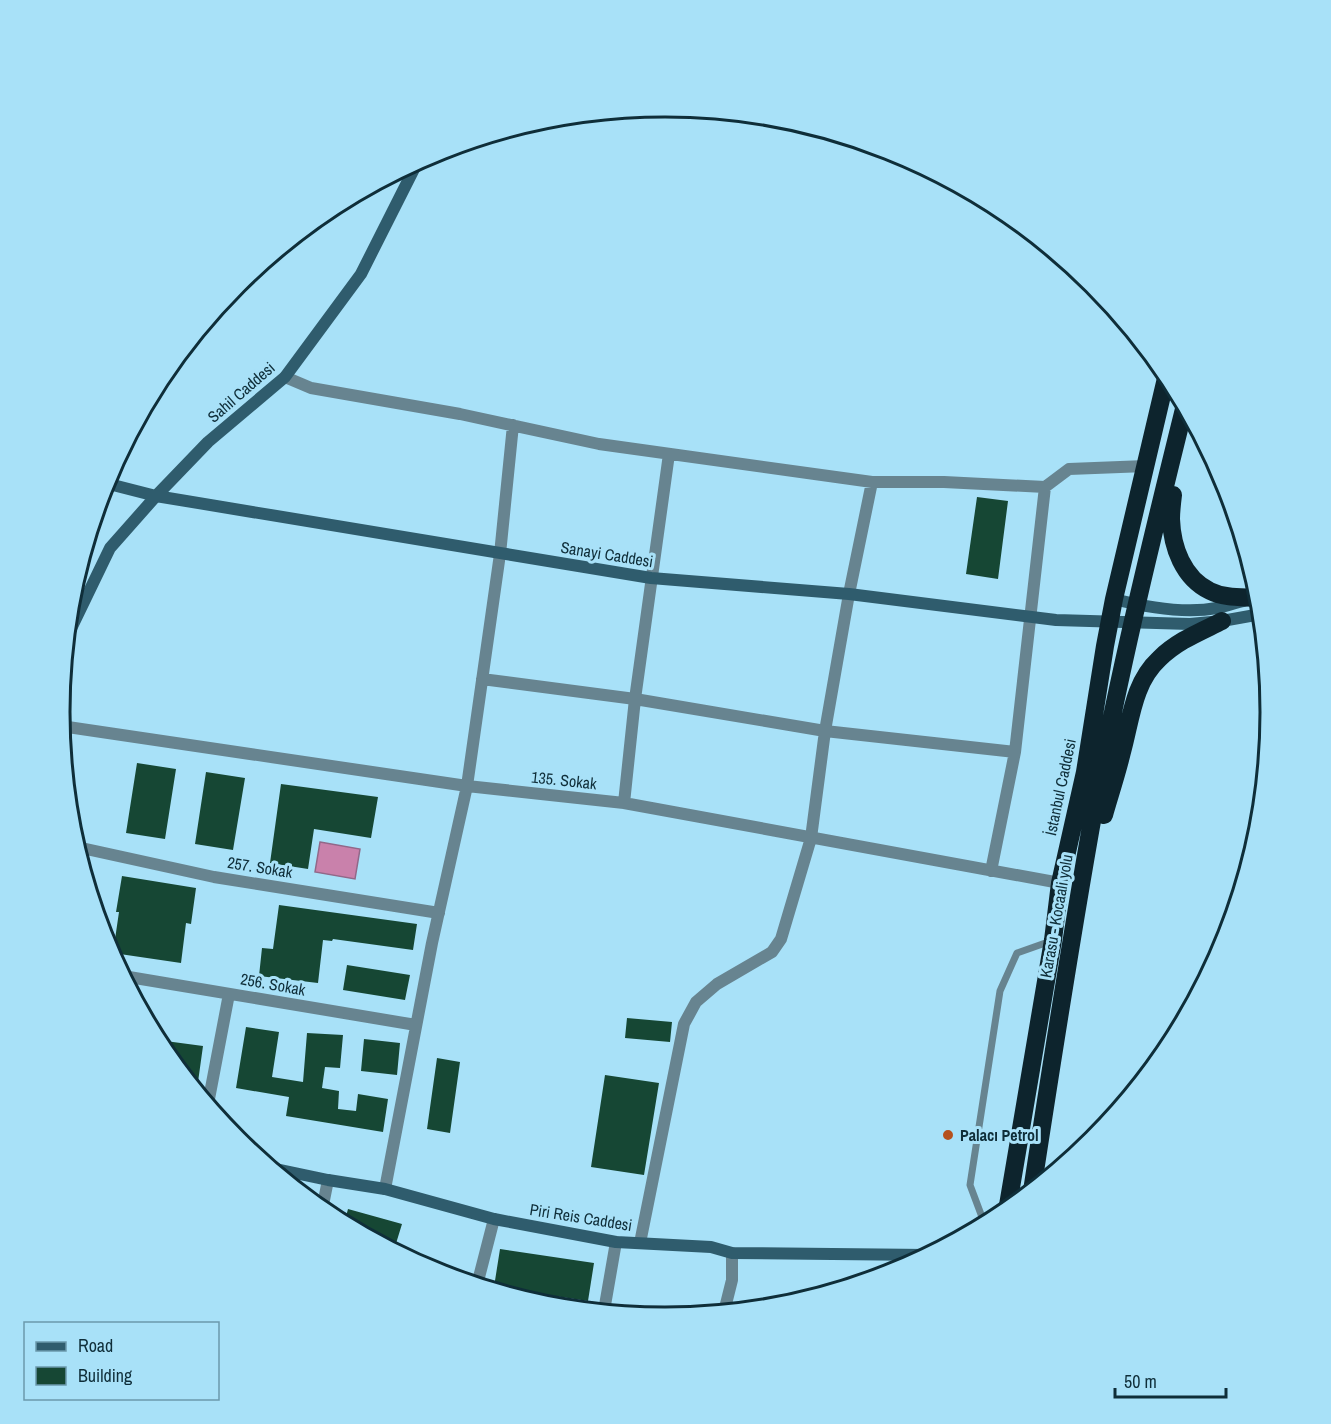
<svg xmlns="http://www.w3.org/2000/svg" width="1331" height="1424" font-family="'Archivo Narrow',sans-serif">
	<rect width="100%" height="100%" fill="#a8e1f8"/>
	<path fill="#c981ab" stroke="#916889" stroke-width="1.5" d="M320,842L360,849L355,879L315,872Z"/>
	<path fill="#164734" d="M977,497L1008,501L998,579L966,574Z
		M137,763L176,769L165,839L126,833Z
		M206,772L245,778L233,850L195,844Z
		M281,784L378,797L371,838L314,829L308,869L270,863Z
		M122,876L196,888L191,924L186,923L181,963L113,953L119,912H116Z
		M279,905L417,924L413,950L333,939L332,941L323,940L318,983L259,976L262,948L273,949Z
		M347,965L410,975L405,1000L343,990Z
		M627,1018L672,1022L670,1042L625,1038Z
		M246,1027L279,1032L272,1077L303,1082L307,1033L343,1035L340,1068L325,1067L322,1088L339,1091L338,1109L356,1111L358,1094L388,1099L383,1132L286,1116L289,1097L236,1088Z
		M364,1039L400,1043L397,1075L361,1071Z
		M158,1040L203,1046L198,1082L189,1081L162,1048Z
		M437,1058L460,1062L450,1133L427,1129Z
		M605,1075L659,1083L644,1175L591,1167Z
		M348,1209L402,1224L394,1250L344,1224Z
		M500,1249L594,1263L588,1301L494,1287Z"/>
	<g fill="none" stroke-linecap="round" stroke-linejoin="round">
		<path stroke="#678490" stroke-width="7" d="M985,1225L970,1185L1000,991L1017,953L1051,941"/>
		<path stroke="#678490" stroke-width="12" d="M285,377L311,388L460,414L599,444L872,482H944L1045,487L1069,469L1146,466
			M482,679L635,699L825,731L1015,752
			M61,726L467,786L624,803L1060,883
			M624,803L635,699L669,454
			M77,847L214,877L439,913
			M991,871L1015,752L1045,487
			M123,976L416,1025
			M208,1104L229,994
			M385,1189L432,943L467,786L500,554L513,425
			M322,1210L328,1180
			M640,1243L684,1024L696,1002L717,984L772,952L781,939L811,838L825,731L849,594L872,482
			M477,1285L494,1219
			M604,1311L616,1242
			M724,1312L732,1280V1253"/>
		<path stroke="#2f5c6d" stroke-width="12" d="M106,481L109,484L156,496L651,578L849,594L1056,620L1190,624L1222,621L1261,614
			M1114,599C1145,607 1185,614 1217,608C1226,606 1235,603 1244,601
			M68,635L110,548L156,496L208,442L285,377L361,274L418,161
			M271,1168L328,1180L385,1189L494,1219L616,1242L711,1247L732,1253L927,1255"/>
		<path stroke="#0d242d" stroke-width="18" d="M1173,495C1172,503 1171,511 1171,519C1172,547 1183,578 1210,591C1224,598 1241,597 1256,598
			M1104,815C1110,794 1117,773 1122,752C1131,720 1133,683 1159,659C1177,641 1200,632 1222,621
			M1032,1191C1053,1054 1074,918 1099,782C1123,656 1154,530 1185,405
			M1007,1211L1053,940L1060,883L1085,772L1105,646L1114,599L1167,374"/>
	</g>
	<circle fill="#b5511d" stroke="#a8e1f8" stroke-width="2" cx="948" cy="1135" r="6"/>
	<g text-anchor="middle" dominant-baseline="central" stroke-width="6" stroke-linejoin="round" paint-order="stroke">
		<g font-size="16" fill="#0f2e39" stroke="#a8e1f8">
			<text transform="translate(241 392) rotate(-41)">Sahil Caddesi</text>
			<text transform="translate(607 554) rotate(9)">Sanayi Caddesi</text>
			<text transform="translate(564 780) rotate(6)">135. Sokak</text>
			<text transform="translate(1060 787) rotate(-78)">İstanbul Caddesi</text>
			<text transform="translate(260 867) rotate(9)">257. Sokak</text>
			<text transform="translate(1056 916) rotate(-80)">Karasu - Kocaali yolu</text>
			<text transform="translate(273 984) rotate(10)">256. Sokak</text>
			<text transform="translate(581 1217) rotate(9)">Piri Reis Caddesi</text>
		</g>
		<g font-size="16" font-weight="bold" fill="#0f2e39" stroke="#a8e1f8" text-anchor="start">
			<text x="960" y="1135">Palacı Petrol</text>
		</g>
	</g>
	<path d="M0 0H1331V1424H0ZM70 712a595 595 0 1 1 1190 0a595 595 0 1 1-1190 0Z" fill="#a8e1f8" fill-rule="evenodd"/>
	<path fill="none" stroke="#0f2e39" stroke-width="3" d="M70 712a595 595 0 1 1 1190 0a595 595 0 1 1-1190 0Z"/>
	<rect x="24" y="1322" width="195" height="78" fill="#a8e1f8" stroke="#6b99ac" stroke-width="1.5"/>
	<rect x="36" y="1342" width="30" height="9" fill="#2f5c6d" stroke="#6b99ac" stroke-width="1.5"/>
	<text x="78" y="1352" font-size="18" fill="#0f2e39">Road</text>
	<rect x="36" y="1367" width="30" height="18" fill="#164734" stroke="#6b99ac" stroke-width="1.5"/>
	<text x="78" y="1382" font-size="18" fill="#0f2e39">Building</text>
	<path d="M1115 1388v9h111v-9" fill="none" stroke="#0f2e39" stroke-width="3"/>
	<text x="1124" y="1388" font-size="18" fill="#0f2e39" stroke="#a8e1f8" stroke-width="4.5" paint-order="stroke">50 m</text>
</svg>
